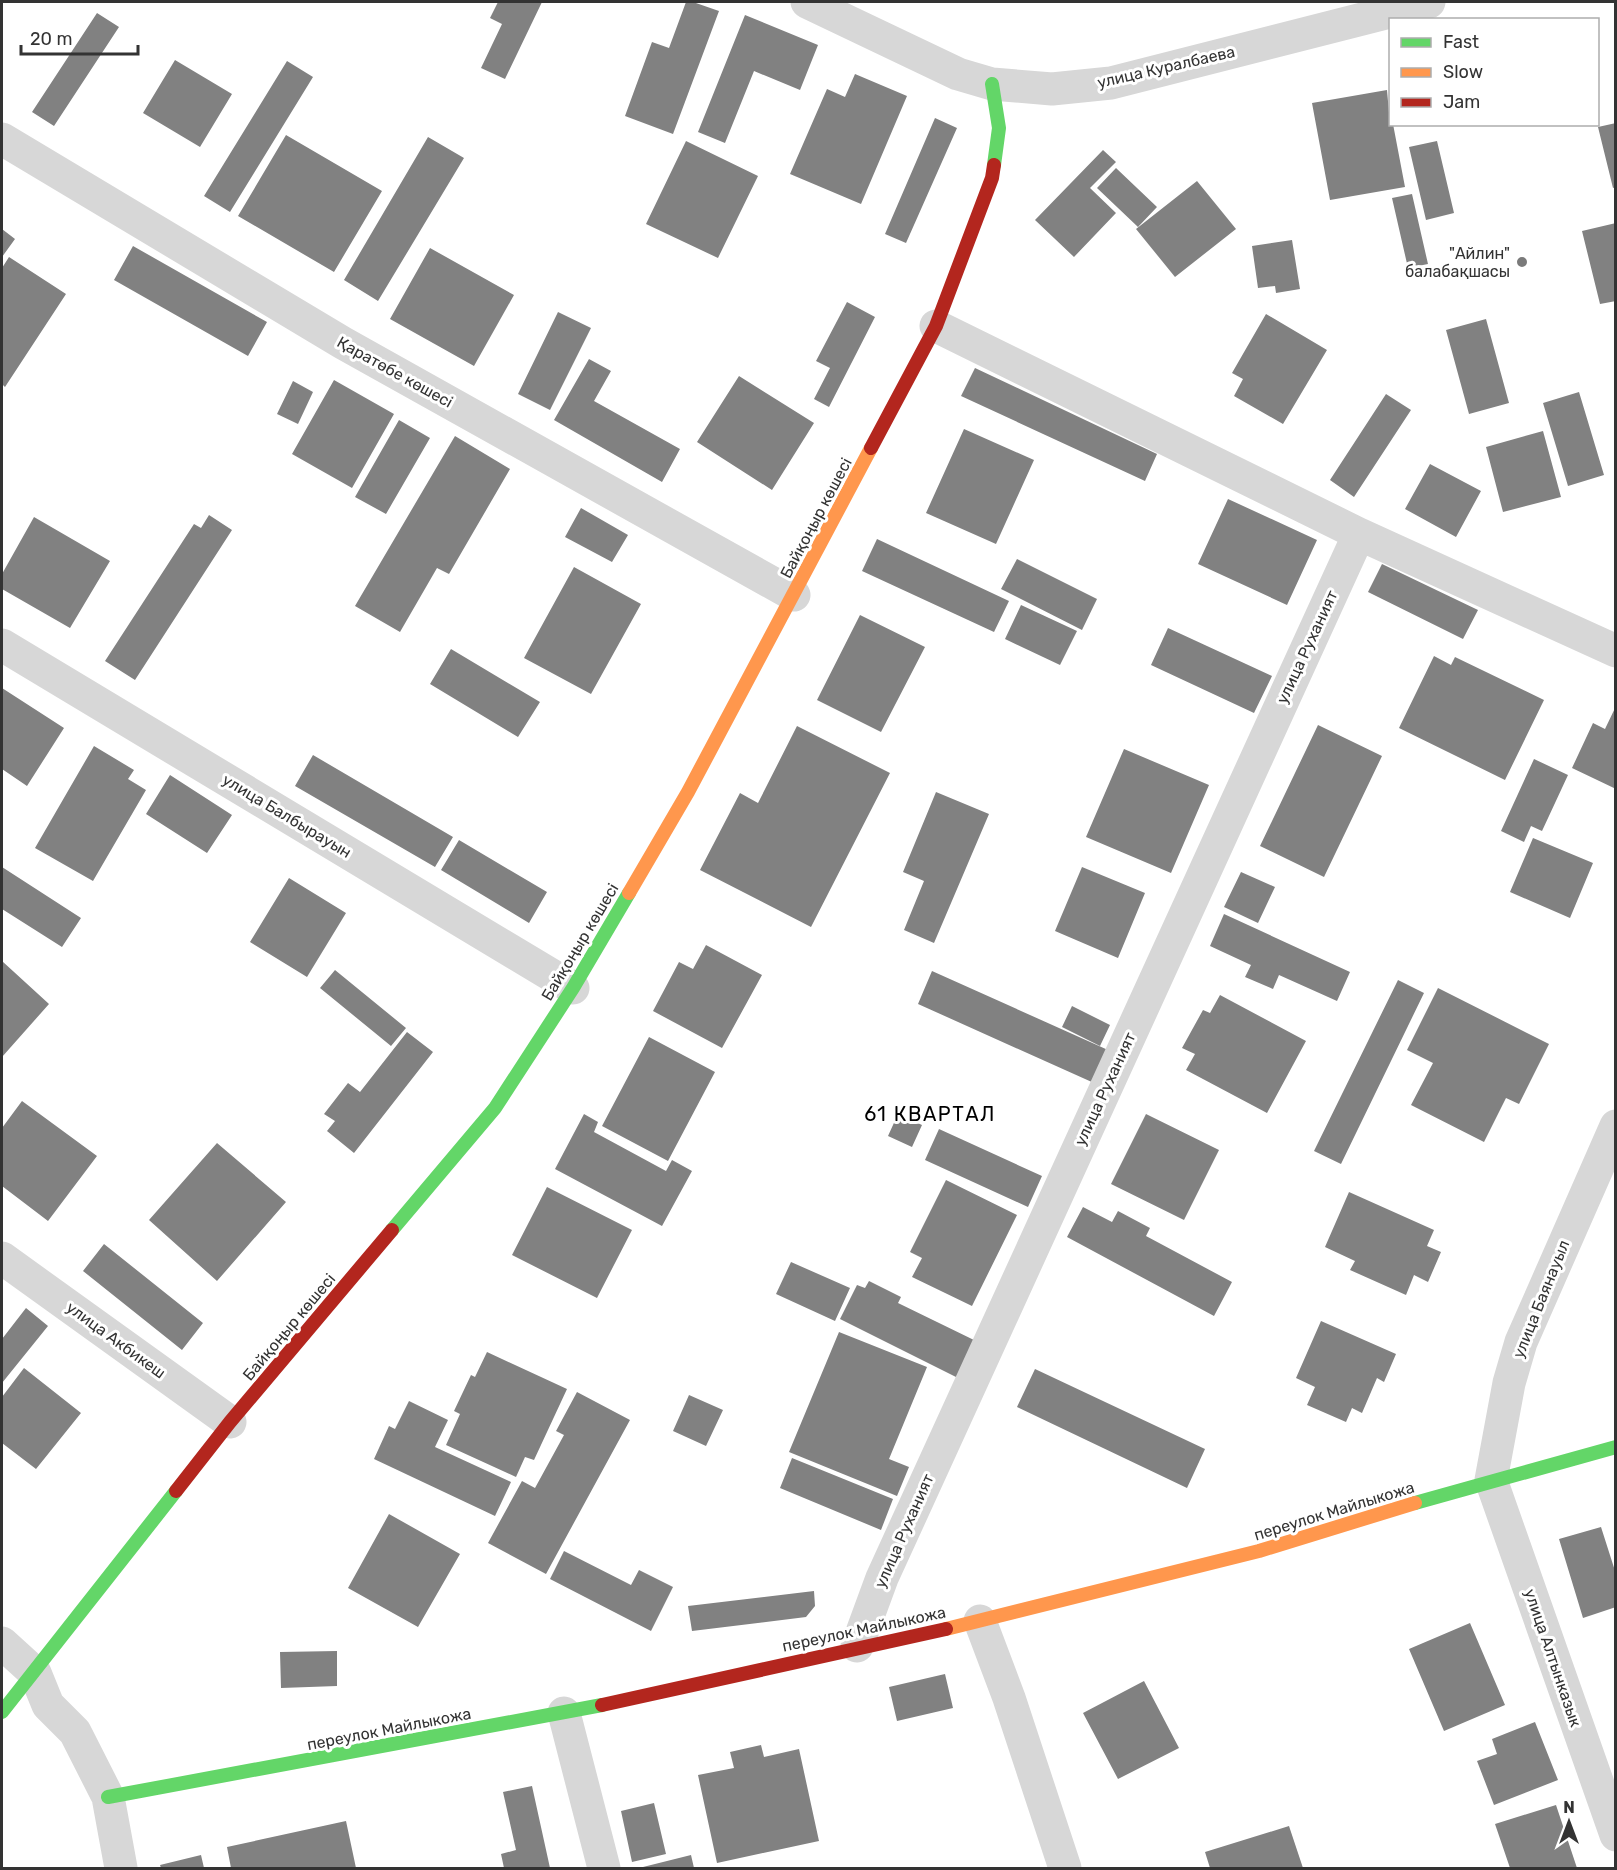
<svg xmlns="http://www.w3.org/2000/svg" width="1617" height="1870" font-family="Rubik,sans-serif">
	<rect width="100%" height="100%" fill="#fff"/>
	<path fill="#818181" d="M498,2H542L505,79L481,68L502,24L490,18Z
		M686,2H693L719,11L673,134L625,116L652,42L669,48Z
		M97,13L119,27L54,126L32,112Z
		M745,15L818,45L800,90L754,71L725,143L698,132Z
		M175,60L232,94L200,147L143,113Z
		M287,61L313,77L230,212L204,196Z
		M855,74L907,96L861,204L790,174L827,89L845,97Z
		M1387,90L1390,124H1393L1405,187L1330,200L1312,103Z
		M935,118L957,128L906,243L885,234Z
		M1616,123V187L1613,188L1598,127Z
		M286,135L382,191L334,272L238,216Z
		M428,137L464,158L378,301L344,280Z
		M686,141L758,176L718,258L646,224Z
		M1437,141L1454,213L1426,220L1409,147Z
		M1103,150L1116,162L1090,188L1116,213L1074,257L1035,220Z
		M1116,168L1157,207L1138,227L1097,188Z
		M1197,181L1236,229L1175,277L1136,229Z
		M1412,194L1428,264L1408,268L1392,198Z
		M1616,223V301L1600,304L1582,231Z
		M2,229L15,239L2,257Z
		M1292,240L1300,289L1276,293L1275,286L1258,288L1252,246Z
		M133,246L267,322L248,356L114,280Z
		M430,248L514,295L474,366L390,319Z
		M9,257L66,294L5,387L2,384V268Z
		M847,302L875,317L829,407L814,399L830,368L816,361Z
		M558,312L591,328L550,410L518,394Z
		M1266,314L1327,350L1283,424L1234,396L1243,379L1232,373Z
		M1486,319L1509,403L1469,414L1446,330Z
		M589,359L611,371L594,401L680,449L662,482L554,420Z
		M975,368L1157,454L1145,481L961,396Z
		M739,376L814,423L772,490L697,442Z
		M334,380L394,414L352,488L292,454Z
		M293,381L313,392L298,424L277,414Z
		M1579,392L1604,475L1568,486L1543,403Z
		M1386,394L1411,410L1354,497L1330,480Z
		M399,420L430,438L386,514L355,497Z
		M964,429L1034,460L996,544L926,513Z
		M1543,431L1561,497L1503,512L1486,447Z
		M455,436L510,469L449,574L437,568L400,632L355,606Z
		M1430,464L1481,491L1456,537L1405,509Z
		M1228,499L1317,540L1287,605L1198,564Z
		M581,508L628,535L612,562L565,537Z
		M209,515L232,530L135,680L105,661L194,524L201,528Z
		M34,517L110,561L70,628L2,589V574Z
		M877,539L1009,601L994,632L862,571Z
		M1017,559L1097,599L1082,630L1001,589Z
		M1382,564L1478,610L1463,639L1368,592Z
		M574,567L641,604L591,694L524,658Z
		M1021,605L1077,631L1060,665L1005,639Z
		M860,615L925,647L881,732L817,700Z
		M1168,628L1272,676L1254,713L1151,665Z
		M451,649L540,702L518,737L430,684Z
		M1434,656L1451,665L1455,657L1544,700L1505,780L1399,728Z
		M2,688L64,728L27,786L2,769Z
		M1616,706V789L1572,768L1593,723L1605,729Z
		M1318,725L1382,756L1324,877L1260,846Z
		M797,726L890,773L811,927L700,870L740,793L758,803Z
		M94,746L134,770L128,779L146,790L93,881L35,848Z
		M1124,749L1209,785L1171,873L1086,837Z
		M313,755L453,837L435,867L295,786Z
		M1534,759L1568,775L1542,831L1531,826L1524,842L1501,831Z
		M170,775L232,815L207,853L146,814Z
		M936,792L989,814L934,943L904,930L924,881L903,872Z
		M1533,838L1593,863L1570,918L1510,892Z
		M459,840L547,892L529,923L441,870Z
		M2,867L81,918L62,947L2,909Z
		M1082,867L1145,893L1118,958L1055,931Z
		M1241,872L1275,887L1258,923L1224,907Z
		M289,878L346,913L307,977L250,942Z
		M1224,914L1350,972L1337,1001L1279,975L1273,989L1245,977L1251,965L1210,946Z
		M706,945L762,975L722,1048L653,1011L679,962L693,969Z
		M2,961L49,1004L2,1057Z
		M335,970L406,1028L391,1046L320,988Z
		M932,971L1108,1050L1094,1083L918,1004Z
		M1398,980L1424,993L1341,1164L1314,1151Z
		M1438,988L1549,1044L1519,1104L1506,1098L1484,1142L1411,1105L1433,1063L1407,1050Z
		M1220,995L1306,1041L1267,1113L1186,1070L1195,1054L1182,1048L1203,1010L1210,1013Z
		M1072,1006L1110,1025L1100,1046L1062,1027Z
		M407,1032L433,1052L354,1153L327,1131L335,1121L324,1114L348,1083L360,1092Z
		M649,1037L715,1072L668,1161L602,1126Z
		M22,1101L97,1156L48,1221L2,1186V1128Z
		M584,1114L598,1122L594,1132L666,1171L672,1160L692,1171L662,1226L555,1169Z
		M898,1114L922,1125L912,1147L888,1136Z
		M1146,1114L1219,1150L1184,1220L1111,1184Z
		M939,1129L1042,1176L1028,1207L925,1160Z
		M217,1143L286,1202L217,1281L149,1220Z
		M946,1180L1017,1215L972,1306L912,1277L922,1258L910,1252Z
		M547,1187L632,1230L597,1298L512,1255Z
		M1349,1192L1434,1230L1427,1246L1441,1252L1428,1282L1414,1275L1406,1295L1350,1270L1355,1261L1325,1247Z
		M1083,1207L1112,1222L1118,1211L1150,1228L1146,1236L1232,1282L1214,1316L1067,1237Z
		M104,1244L203,1323L182,1350L83,1271Z
		M791,1262L850,1288L835,1321L776,1294Z
		M869,1281L901,1297L898,1303L976,1341L958,1378L840,1319L857,1285L865,1288Z
		M26,1308L48,1326L2,1383V1339Z
		M1321,1321L1396,1354L1384,1382L1377,1378L1362,1413L1352,1408L1346,1422L1307,1405L1315,1387L1296,1378Z
		M839,1332L927,1367L889,1459L909,1467L897,1496L789,1452Z
		M487,1352L567,1389L534,1460L525,1457L516,1477L446,1445L460,1414L454,1411L471,1375L475,1377Z
		M24,1368L81,1413L36,1469L2,1443V1397Z
		M1035,1369L1205,1449L1187,1488L1017,1407Z
		M577,1392L630,1420L546,1574L488,1543L522,1481L535,1488L564,1435L556,1431Z
		M689,1395L723,1410L706,1446L673,1431Z
		M409,1401L448,1420L435,1447L511,1482L495,1516L374,1459L389,1426L395,1429Z
		M792,1458L893,1499L881,1530L780,1488Z
		M389,1514L460,1554L418,1627L348,1588Z
		M1601,1527L1616,1574V1607L1583,1618L1559,1539Z
		M564,1551L631,1585L639,1570L673,1587L651,1631L550,1579Z
		M814,1591L815,1606L806,1617L692,1631L688,1606Z
		M1470,1623L1505,1705L1444,1731L1409,1649Z
		M337,1651V1686L281,1688L280,1652Z
		M945,1674L953,1708L897,1721L889,1687Z
		M1144,1681L1179,1748L1118,1779L1083,1713Z
		M1535,1722L1558,1780L1494,1805L1477,1761L1497,1754L1492,1739Z
		M761,1745L764,1757L799,1749L819,1841L717,1863L698,1775L734,1768L730,1752Z
		M532,1786L550,1868H504L501,1854L516,1850L503,1792Z
		M654,1803L666,1854L632,1862L621,1811Z
		M1556,1805L1577,1868H1510L1495,1824Z
		M346,1821L356,1868H231L227,1847Z
		M1289,1826L1303,1868H1210L1205,1852Z
		M201,1855L204,1868H161L160,1865Z
		M691,1855L694,1868H639Z"/>
	<g fill="none" stroke-linecap="round" stroke-linejoin="round">
		<path stroke="#d7d7d7" stroke-width="33" d="M807,2L958,74L992,84L1052,89L1111,83L1429,2
			M2,139L343,343L794,595
			M936,326L1359,534L1616,651
			M2,645L573,988
			M1616,1126L1521,1342L1509,1383L1491,1480L1616,1835
			M2,1258L230,1422
			M980,1621L1009,1698L1065,1868
			M2,1643L35,1673L48,1705L75,1732L108,1797L121,1868
			M857,1646L882,1578L1359,534
			M564,1713L604,1868"/>
		<path stroke="#63d668" stroke-width="14" d="M992,84L999,128L994,165
			M392,1230L495,1108L573,988L629,893
			M1415,1503L1616,1447
			M2,1712L176,1491
			M108,1797L602,1705"/>
		<path stroke="#ff974d" stroke-width="14" d="M629,893L688,792L871,448
			M946,1629L1259,1551L1415,1503"/>
		<path stroke="#b3261e" stroke-width="14" d="M871,448L936,326L992,178L994,165
			M176,1491L230,1422L392,1230
			M602,1705L946,1629"/>
	</g>
	<circle fill="#7a7a7a" stroke="#fff" stroke-width="2" cx="1522" cy="262" r="6"/>
	<g text-anchor="middle" dominant-baseline="central" stroke-width="6" stroke-linejoin="round" paint-order="stroke">
		<g font-size="16" fill="#333" stroke="#fff">
			<text transform="translate(1166 67) rotate(-13)">улица Куралбаева</text>
			<text transform="translate(395 372) rotate(29)">Қаратөбе көшесі</text>
			<text transform="translate(816 518) rotate(-62)">Байқоңыр көшесі</text>
			<text transform="translate(1307 647) rotate(-65)">улица Руханият</text>
			<text transform="translate(287 816) rotate(31)">улица Балбырауын</text>
			<text transform="translate(580 942) rotate(-59)">Байқоңыр көшесі</text>
			<text transform="translate(1105 1089) rotate(-65)">улица Руханият</text>
			<text transform="translate(1541 1299) rotate(-68)">улица Баянауыл</text>
			<text transform="translate(289 1327) rotate(-50)">Байқоңыр көшесі</text>
			<text transform="translate(116 1340) rotate(36)">улица Акбикеш</text>
			<text transform="translate(1334 1511) rotate(-17)">переулок Майлыкожа</text>
			<text transform="translate(904 1531) rotate(-66)">улица Руханият</text>
			<text transform="translate(864 1629) rotate(-12)">переулок Майлыкожа</text>
			<text transform="translate(1553 1658) rotate(71)">улица Алтынказык</text>
			<text transform="translate(389 1729) rotate(-11)">переулок Майлыкожа</text>
		</g>
		<g font-size="16" fill="#333" stroke="#fff" text-anchor="end">
			<text x="1510" y="253">"Айлин"<tspan x="1510" dy="18">балабақшасы</tspan></text>
		</g>
		<g font-size="20" letter-spacing="1.5" fill="#000" stroke="#fff">
			<text x="930" y="1114">61 КВАРТАЛ</text>
		</g>
	</g>
	<rect width="1617" height="1870" fill="none" stroke="#333333" stroke-width="6"/>
	<rect x="1389" y="18" width="210" height="108" fill="#ffffff" stroke="#adadad" stroke-width="1.5"/>
	<rect x="1401" y="38" width="30" height="9" fill="#63d668" stroke="#adadad" stroke-width="1.5"/>
	<text x="1443" y="48" font-size="18" fill="#333333">Fast</text>
	<rect x="1401" y="68" width="30" height="9" fill="#ff974d" stroke="#adadad" stroke-width="1.5"/>
	<text x="1443" y="78" font-size="18" fill="#333333">Slow</text>
	<rect x="1401" y="98" width="30" height="9" fill="#b3261e" stroke="#adadad" stroke-width="1.5"/>
	<text x="1443" y="108" font-size="18" fill="#333333">Jam</text>
	<g transform="translate(1569 1822)" stroke="#ffffff" stroke-width="4.5" paint-order="stroke">
	<path d="M0-4.5L10 22L0 15L-10 22Z" fill="#333333"/>
	<text y="-9" font-size="16" font-weight="bold" text-anchor="middle" fill="#333333">N</text>
	</g>
	<path d="M21 45v9h117v-9" fill="none" stroke="#333333" stroke-width="3"/>
	<text x="30" y="45" font-size="18" fill="#333333" stroke="#ffffff" stroke-width="4.5" paint-order="stroke">20 m</text>
</svg>
